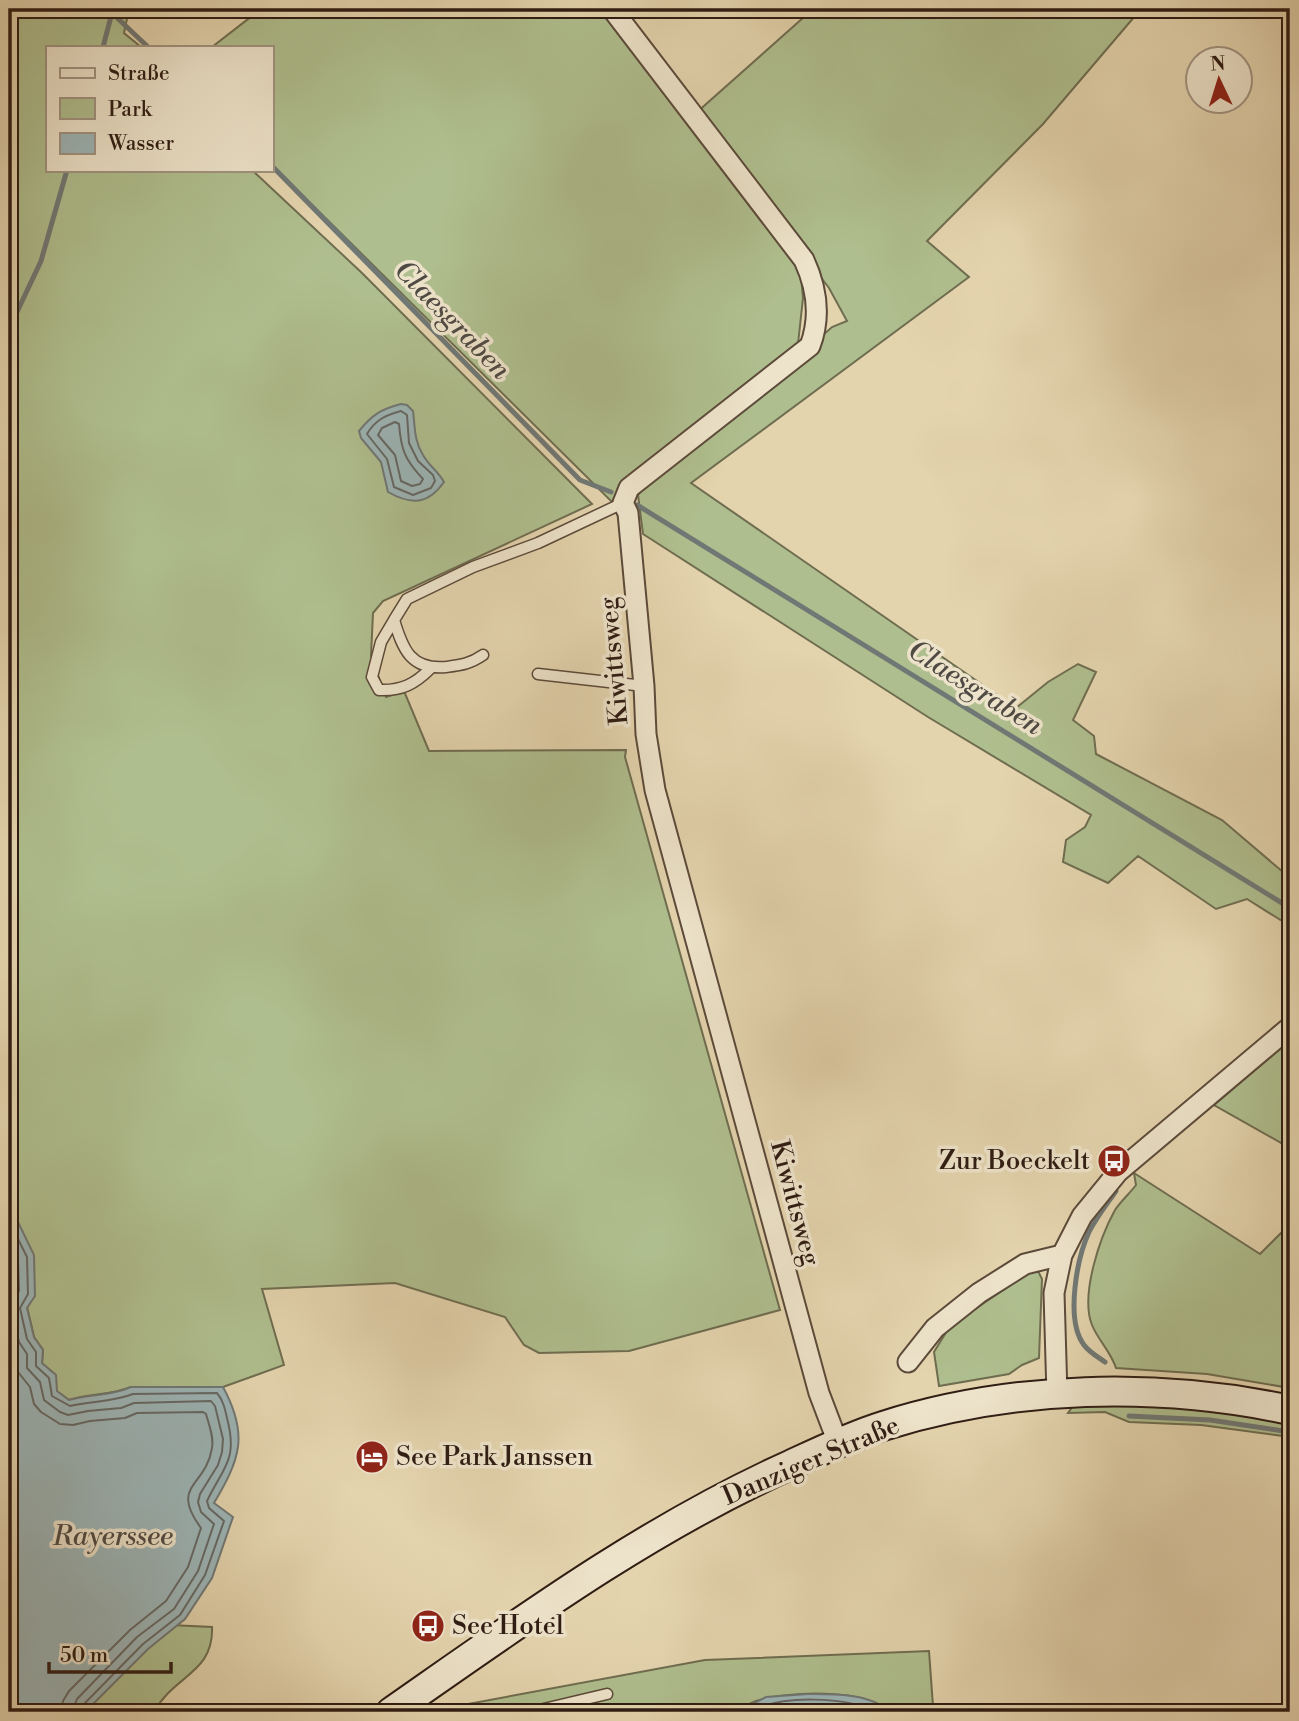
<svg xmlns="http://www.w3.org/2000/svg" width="1299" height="1721" font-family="'Libre Bodoni',serif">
	<rect width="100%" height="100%" fill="#e4d4ae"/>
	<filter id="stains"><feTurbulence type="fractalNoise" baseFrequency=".00286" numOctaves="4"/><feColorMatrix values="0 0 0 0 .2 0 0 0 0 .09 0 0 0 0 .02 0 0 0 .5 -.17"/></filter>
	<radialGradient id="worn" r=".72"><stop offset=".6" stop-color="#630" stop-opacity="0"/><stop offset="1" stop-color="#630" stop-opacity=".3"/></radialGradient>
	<path fill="#afbe8e" stroke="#6f6d50" stroke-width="2" d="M9,9H129L124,33L141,47H47V170H252L362,273L592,504L383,601L373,613L371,656L386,697L404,691L429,751L626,750L625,757L780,1310L629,1351L539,1353L524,1345L505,1317L395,1283L262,1289L284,1365L223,1387H131C111,1396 90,1393 69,1400L56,1391L42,1363L43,1350L34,1337L27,1307L18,1222L9,1210Z
		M261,9H609L800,265L803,298L797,353L613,503L271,164V47H212Z
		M813,9H1141L1043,124L927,241L969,277L691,483L1016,708L1048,682L1078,664L1096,672L1073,720L1094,736L1096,754L1222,820L1290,878V926L1247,899L1216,909L1138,856L1108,883L1063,862L1066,840L1085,827L1091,815L928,717L643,534L638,495L655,471L757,394L832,327L847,321L829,288L695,114Z
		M1290,1040V1148L1214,1105Z
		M1134,1173L1260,1254L1290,1224V1388L1207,1374L1116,1368C1111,1352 1098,1340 1092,1325C1080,1295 1100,1237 1115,1210C1121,1201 1130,1193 1136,1185Z
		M1032,1266L1038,1271L1042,1279L1039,1358L1022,1365L1009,1374L939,1386L934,1352L950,1326L1006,1288Z
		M1156,1405L1290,1419V1437L1201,1425L1129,1422L1105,1412L1068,1413L1073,1406Z
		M170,1625L212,1627C214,1673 174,1675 154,1712H85Z
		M929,1651L933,1706H1066L1075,1710L1182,1708L1191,1712H889C867,1688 785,1691 756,1701C749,1703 743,1709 737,1712H425L705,1660Z"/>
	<path fill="#9cb5b7" stroke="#707875" stroke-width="2" d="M401,404L407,405L413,411C415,426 414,441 423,455C429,466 438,471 444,482C428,505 411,505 388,492L381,462L361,438L359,431C372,415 381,409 401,404Z
		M9,1210L18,1222L34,1255L35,1296L27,1308L34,1337L43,1350L42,1363L56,1375L57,1391L69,1400C90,1394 111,1396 131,1387H223C249,1435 240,1459 214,1503L233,1517L212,1578L185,1619L148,1649L85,1712H9Z
		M808,1694C832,1694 872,1693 889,1712H737L766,1697Z"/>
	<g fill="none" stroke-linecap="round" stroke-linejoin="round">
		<path stroke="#666865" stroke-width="2" d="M401,411L407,415L409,443L418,461L433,475L435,481L431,488L413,495L394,487L387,459L367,434C375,420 386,415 401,411Z
			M395,422L399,424C401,450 405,460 423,479L420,484L412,486L401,481L395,455L378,435L382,428Z
			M9,1221L27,1257L28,1294L20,1308L27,1339L36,1352V1366L49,1378L52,1396L70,1406C91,1401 113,1402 133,1394L217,1393C223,1400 225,1409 227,1418C238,1460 224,1466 207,1501L209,1508L224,1521L205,1575L180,1615L143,1644L83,1705L81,1712
			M9,1238L18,1260L19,1291L12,1302L11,1312L19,1342L27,1354V1368L40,1382L44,1400L60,1412L68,1415L88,1411L121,1408L134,1403L211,1401L215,1406L223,1439L222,1452L218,1465L200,1494L198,1502L201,1512L214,1524L198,1571L174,1609L137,1637L77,1699L72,1712
			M9,1345L16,1357L18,1372L30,1387L34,1404L41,1412L60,1424L73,1425L90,1421L125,1418L137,1413L203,1412L206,1414C209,1425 214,1437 212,1448C206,1487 169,1485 201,1528L188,1567L166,1601L130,1630L69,1691L63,1701L62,1712
			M751,1712C780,1694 847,1697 878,1712
			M770,1712L808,1709L843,1712"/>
		<path stroke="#707875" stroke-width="5" d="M112,13L148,47
			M103,47L113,9
			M271,165L580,480L611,492
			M9,329L41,261L67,170
			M637,505L1290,908
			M1105,1362C1098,1357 1089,1352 1084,1345C1065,1320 1077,1258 1089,1232C1096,1218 1107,1204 1116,1191
			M1129,1416L1210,1420L1290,1432"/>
		<defs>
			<path id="lane" d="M394,620L381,642L372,677L379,690C402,691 415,684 431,668
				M483,655C470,664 461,665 446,667C411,670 403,650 394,620L407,599L473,567L538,543L623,503
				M538,674L644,686
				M531,1712L607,1694"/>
			<path id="street" d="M612,9L804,260C817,288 821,317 810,346L629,488L623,503L628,513L644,686L646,734L655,790L819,1393L838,1443
				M908,1362L935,1328L979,1293L1025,1264L1062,1255
				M1057,1395L1054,1293L1062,1255L1082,1216L1118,1172L1290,1027"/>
			<path id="secondary" d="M391,1712C520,1622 646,1530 790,1465C820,1451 851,1436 883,1426C1012,1385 1158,1382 1290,1410"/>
		</defs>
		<use href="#lane" stroke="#5c4a3a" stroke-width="13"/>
		<use href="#street" stroke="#5c4a3a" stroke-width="23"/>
		<use href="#secondary" stroke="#2f1c13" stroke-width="32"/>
		<use href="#lane" stroke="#ede3ca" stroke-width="10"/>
		<use href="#street" stroke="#ede3ca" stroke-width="19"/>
		<use href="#secondary" stroke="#ede3ca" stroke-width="28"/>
	</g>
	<defs>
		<symbol id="bus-disc" viewBox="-11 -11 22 22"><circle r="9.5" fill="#8f2418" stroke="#ede3ca"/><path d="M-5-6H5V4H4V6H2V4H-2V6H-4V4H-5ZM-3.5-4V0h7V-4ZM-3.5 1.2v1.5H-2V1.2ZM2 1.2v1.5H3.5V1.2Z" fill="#fff"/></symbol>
		<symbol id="hotel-disc" viewBox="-11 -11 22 22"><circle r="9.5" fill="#8f2418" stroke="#ede3ca"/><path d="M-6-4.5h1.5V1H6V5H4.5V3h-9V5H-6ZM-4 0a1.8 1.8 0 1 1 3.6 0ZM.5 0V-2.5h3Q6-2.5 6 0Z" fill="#fff"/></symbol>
	</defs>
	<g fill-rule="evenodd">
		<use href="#bus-disc" x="1095" y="1142" width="38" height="38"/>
		<use href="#hotel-disc" x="353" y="1438" width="38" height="38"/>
		<use href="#bus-disc" x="409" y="1607" width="38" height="38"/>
	</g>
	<g text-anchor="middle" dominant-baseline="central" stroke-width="7" stroke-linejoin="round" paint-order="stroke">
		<g font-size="26" fill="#2f1c13" stroke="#ede3ca">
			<text transform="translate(614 661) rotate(-95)">Kiwittsweg</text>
			<text transform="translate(795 1203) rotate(75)">Kiwittsweg</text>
			<text transform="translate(811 1461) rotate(-23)">Danziger Straße</text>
		</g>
		<g font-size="26" fill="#2f1c13" stroke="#ede3ca" text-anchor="start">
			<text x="1090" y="1161" text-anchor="end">Zur Boeckelt</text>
			<text x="396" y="1457">See Park Janssen</text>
			<text x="452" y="1626">See Hotel</text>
		</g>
		<g font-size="28" font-style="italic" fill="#504a44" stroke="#ede3ca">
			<text transform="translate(452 320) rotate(46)">Claesgraben</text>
			<text transform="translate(975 688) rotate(32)">Claesgraben</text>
			<text x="113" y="1536">Rayerssee</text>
		</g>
	</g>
	<rect width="1299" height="1721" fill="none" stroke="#e4d4ae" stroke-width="35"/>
	<rect x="10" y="10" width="1278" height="1700" fill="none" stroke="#2f1c13" stroke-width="3.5"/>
	<rect x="18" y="18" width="1264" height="1686" fill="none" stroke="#2f1c13" stroke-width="2"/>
	<rect x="46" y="46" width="228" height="126" fill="#ede3ca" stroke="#a19381" stroke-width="2"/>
	<rect x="60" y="68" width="35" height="10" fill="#ede3ca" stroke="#a19381" stroke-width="2"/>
	<text x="108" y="80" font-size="21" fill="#2f1c13">Straße</text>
	<rect x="60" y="98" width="35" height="21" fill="#afbe8e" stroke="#a19381" stroke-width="2"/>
	<text x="108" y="116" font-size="21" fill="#2f1c13">Park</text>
	<rect x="60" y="133" width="35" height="21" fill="#9cb5b7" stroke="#a19381" stroke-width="2"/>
	<text x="108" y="150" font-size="21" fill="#2f1c13">Wasser</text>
	<g transform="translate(1219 80) rotate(356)"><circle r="33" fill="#ede3ca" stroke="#a19381" stroke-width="2"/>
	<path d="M0-5L12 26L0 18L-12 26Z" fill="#8f2418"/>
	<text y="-10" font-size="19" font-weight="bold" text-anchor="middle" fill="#2f1c13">N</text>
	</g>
	<path d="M49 1662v10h122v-10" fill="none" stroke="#2f1c13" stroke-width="3.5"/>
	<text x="60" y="1662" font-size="21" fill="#2f1c13" stroke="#ede3ca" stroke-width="5" paint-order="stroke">50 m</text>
	<rect width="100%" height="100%" filter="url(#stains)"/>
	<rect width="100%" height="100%" fill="url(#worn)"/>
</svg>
